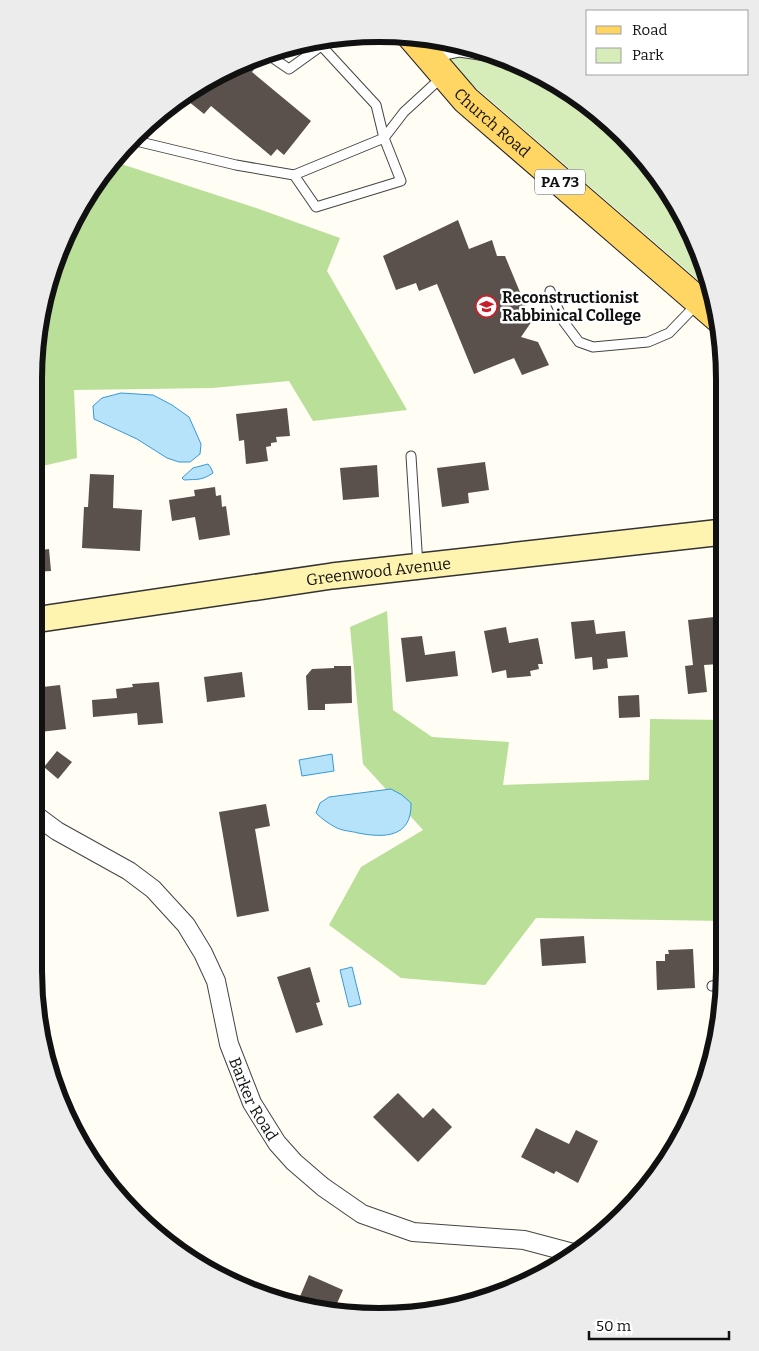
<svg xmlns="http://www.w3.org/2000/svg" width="759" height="1351" font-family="Bitter,serif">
	<rect width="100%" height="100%" fill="#fffdf4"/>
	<path fill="#d6edba" d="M425,37L491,52L553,80L624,135L667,188L707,268L712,292L461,75Z"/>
	<path fill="#badf99" d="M112,161L253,207L340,238L327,271L407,410L313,421L289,381L212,388L74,390L77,458L34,468V357L46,290L80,206Z
		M387,611L393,710L432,737L509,742L503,785L649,780L650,719L724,720V921L536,918L485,985L401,978L329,925L361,867L423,830L363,764L350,627Z"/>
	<path fill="#b6e2fa" stroke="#389ad5" d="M121,393L153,395L172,405L189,417L201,444L200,454L190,462H179L167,458L137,439L94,419L93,406L102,398Z
		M208,464L211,468L213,473C201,481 197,479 184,480L182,478L193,468Z
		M332,754L334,771L302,776L299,760Z
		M391,789L402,795L411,803C412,838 384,838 358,833C351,831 342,831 335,827C328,823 322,819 316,813L320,803L329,797Z
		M352,967L361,1004L349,1007L340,970Z"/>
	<path fill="#5a514c" d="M261,56L263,59L252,72L311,121L284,155L277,149L271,156L211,106L204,114L183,97L227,69Z
		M458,220L469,249L492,240L497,256H505L532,321L521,337L538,342L549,365L522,375L514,358L474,374L437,284L419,291L416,283L396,290L383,256Z
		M287,408L290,436L276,437L277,442L271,443V446L266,447L268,461L246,464L244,440L239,441L236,414Z
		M485,462L489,490L468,493L469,503L442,507L437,468Z
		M377,465L379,497L343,500L340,468Z
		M90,474L114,475L113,508L142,510L140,551L82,548L84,507H88Z
		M215,487L216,496L221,495L222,507L226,506L230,535L199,540L195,517L172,521L169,500L195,496L194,490Z
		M49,549L51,571L34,572V551Z
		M714,617L719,664L704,665L707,692L688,694L685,666L693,665L688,620Z
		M594,620L596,634L625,631L628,657L607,659L608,668L593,670L592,657L575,659L571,622Z
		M506,627L509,643L538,638L543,664H538L539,669L530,671L531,676L507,678L506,670L492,673L484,631Z
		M422,636L425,655L455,651L458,676L406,682L401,638Z
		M334,666H351L352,703L325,704V710H308L306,676L312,669L334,668Z
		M242,672L245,697L207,702L204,677Z
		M159,682L163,723L138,725L137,713L93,717L92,700L117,698L116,689L133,687L132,684Z
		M60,685L66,729L40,732L37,712H34V688Z
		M639,695L640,717L619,718L618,696Z
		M57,751L72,762L58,779L44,767Z
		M266,804L270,826L255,829L269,911L237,917L219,812Z
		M584,936L586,963L542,966L540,939Z
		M693,949L695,988L657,990L656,961H665V954H669L668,950Z
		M310,967L320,1002L316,1003L323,1025L296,1033L277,977Z
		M398,1093L423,1118L433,1108L452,1127L418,1162L373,1117Z
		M536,1128L569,1144L576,1130L598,1141L578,1183L556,1171L554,1174L521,1157Z
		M309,1275L343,1290L334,1310L296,1306Z"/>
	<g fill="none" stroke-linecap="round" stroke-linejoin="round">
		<defs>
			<path id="lane" d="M317,41L376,105L384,138L401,181L316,207L294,175L384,138L404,112L442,77
				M267,54L289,69L321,46
				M435,57L459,52L506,59
				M132,140L236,165L294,175
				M550,291L564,322L579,342L593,347L648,342L669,333L697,304
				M411,456L418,566
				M712,986L724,984
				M677,1147L682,1133L684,1132"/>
			<g id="street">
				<path id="s1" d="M34,814L57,831L129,871L153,889L186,925L203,953L216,981L229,1044L252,1103L277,1143L294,1162L323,1187L362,1214L413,1232L524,1240L573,1253"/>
			</g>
			<g id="secondary">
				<path id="s2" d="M34,620L332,576L723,532"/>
			</g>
			<g id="primary">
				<path id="s3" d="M411,36L466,100L718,318"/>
			</g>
		</defs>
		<use href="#lane" stroke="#444" stroke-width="11"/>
		<use href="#street" stroke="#444" stroke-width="20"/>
		<use href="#secondary" stroke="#333" stroke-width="28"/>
		<use href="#primary" stroke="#222" stroke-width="30"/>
		<use href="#lane" stroke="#fff" stroke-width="9"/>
		<use href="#street" stroke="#fff" stroke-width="18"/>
		<use href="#secondary" stroke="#fff4af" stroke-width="25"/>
		<use href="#primary" stroke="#ffd664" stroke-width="28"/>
	</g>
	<defs>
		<symbol id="university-ring" viewBox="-11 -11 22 22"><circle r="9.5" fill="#fff" stroke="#ca1f2b" stroke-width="1.5"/><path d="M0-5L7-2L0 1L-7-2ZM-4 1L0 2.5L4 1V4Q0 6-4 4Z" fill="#ca1f2b"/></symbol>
	</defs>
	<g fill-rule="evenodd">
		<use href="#university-ring" x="474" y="294" width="25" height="25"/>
	</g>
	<g text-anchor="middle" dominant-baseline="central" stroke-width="5" stroke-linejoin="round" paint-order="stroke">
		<rect fill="#fff" stroke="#585858" stroke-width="1" x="535" y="169.5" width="50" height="25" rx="4"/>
		<g font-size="15" font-weight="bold" fill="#111">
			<text x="560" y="182">PA 73</text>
		</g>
		<g font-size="16" fill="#111" stroke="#fff">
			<text stroke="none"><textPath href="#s3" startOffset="119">Church Road</textPath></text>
			<text stroke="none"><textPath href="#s2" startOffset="348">Greenwood Avenue</textPath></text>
			<text stroke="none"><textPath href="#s1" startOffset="378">Barker Road</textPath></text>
		</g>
		<g font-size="16" font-weight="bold" fill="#111" stroke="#fff" text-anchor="start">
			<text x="502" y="297">Reconstructionist<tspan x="502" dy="18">Rabbinical College</tspan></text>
		</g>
	</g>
	<path d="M0 0H759V1351H0ZM379 42H379A337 337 0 0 1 716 379V971A337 337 0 0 1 379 1308H379A337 337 0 0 1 42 971V379A337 337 0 0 1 379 42Z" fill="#ececec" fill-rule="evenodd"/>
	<path fill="none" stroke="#111" stroke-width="6" d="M379 42H379A337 337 0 0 1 716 379V971A337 337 0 0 1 379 1308H379A337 337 0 0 1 42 971V379A337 337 0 0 1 379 42Z"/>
	<rect x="586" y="10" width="162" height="65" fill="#ffffff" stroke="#a0a0a0"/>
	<rect x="596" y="26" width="25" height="8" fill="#ffd664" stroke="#a0a0a0"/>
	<text x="632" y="35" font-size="15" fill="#111111">Road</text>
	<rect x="596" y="48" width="25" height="15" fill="#d6edba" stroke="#a0a0a0"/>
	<text x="632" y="60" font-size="15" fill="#111111">Park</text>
	<path d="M589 1331v8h140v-8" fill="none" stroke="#111111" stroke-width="2.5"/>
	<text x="596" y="1331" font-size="15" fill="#111111" stroke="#ffffff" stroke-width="4" paint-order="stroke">50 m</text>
</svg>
